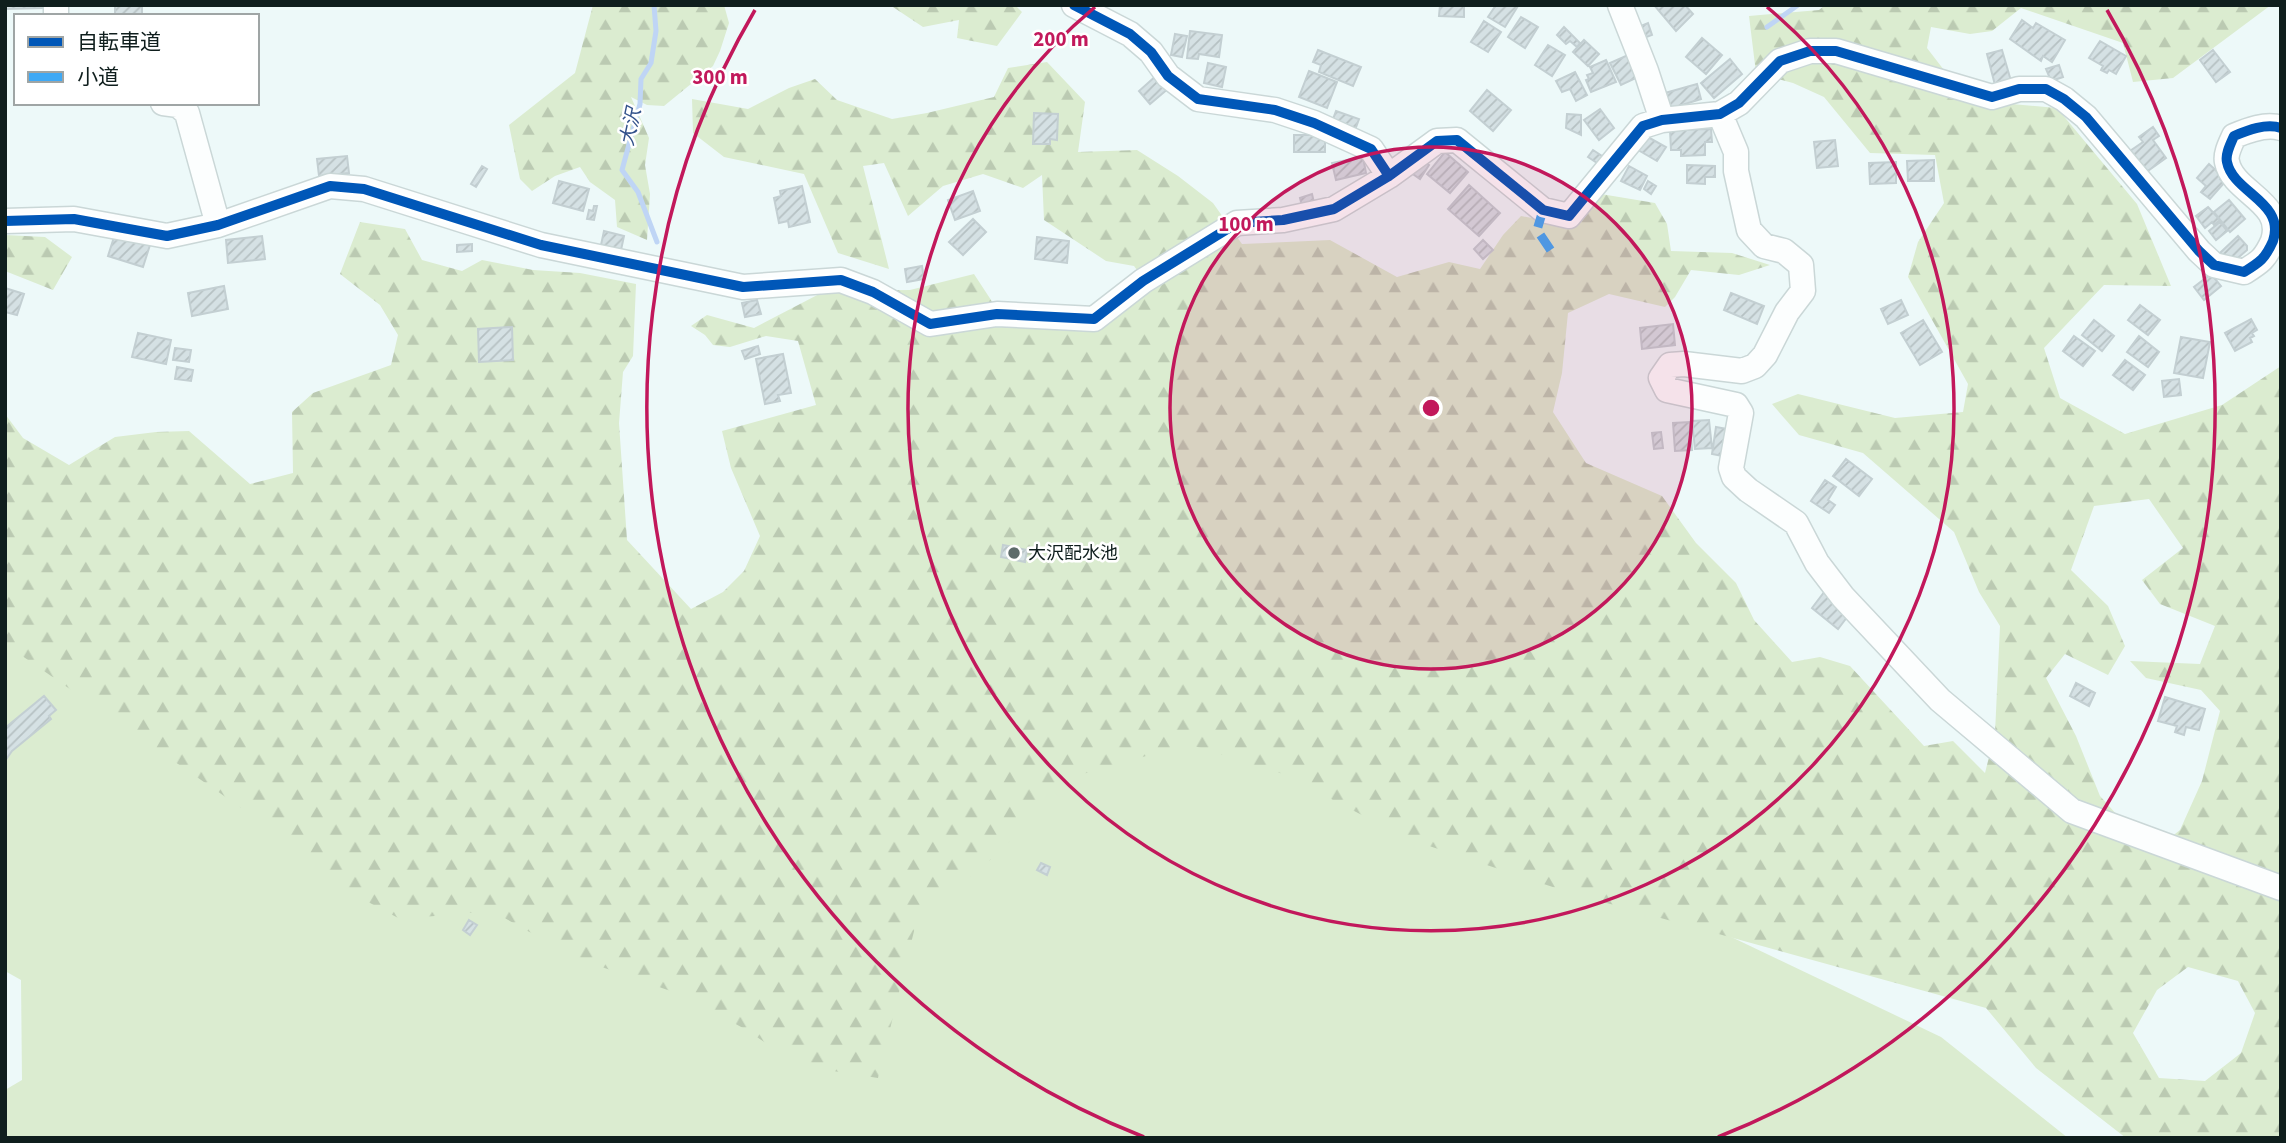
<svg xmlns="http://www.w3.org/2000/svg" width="2286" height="1143" font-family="'Source Sans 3','Noto Sans JP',sans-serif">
	<defs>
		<pattern id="forest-firs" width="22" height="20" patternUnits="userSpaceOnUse" patternTransform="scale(1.75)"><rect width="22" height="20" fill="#dbecd0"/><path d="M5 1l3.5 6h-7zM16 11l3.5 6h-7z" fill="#bbcab2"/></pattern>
		<pattern id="building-hatch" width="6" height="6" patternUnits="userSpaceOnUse" patternTransform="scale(1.75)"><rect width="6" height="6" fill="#d5e1e4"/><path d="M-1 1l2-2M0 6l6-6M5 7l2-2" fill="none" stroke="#b6c1c3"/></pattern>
	</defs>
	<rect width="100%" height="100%" fill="#edf9f9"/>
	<path fill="#dbecd0" d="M5,621L1131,701L1658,902L1941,1037L2068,1138H5V1090L22,1080L21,980L5,971Z"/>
	<path fill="url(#forest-firs)" fill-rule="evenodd" d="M593,5H724L729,23L720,51L713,66L664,106L647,105L631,97L649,138L645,165L650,194L647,240L617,227L615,200L590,182L580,167L555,176L532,191L520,179L509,125L575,73Z
		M890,5H1015L1022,12L997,46L957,38L959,20L923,27Z
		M1825,5H2271L2173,78L2133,82L2123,43L2021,8L1992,31L1970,34L1931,27L1927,48L1967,100L2057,108L2137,204L2171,286L2104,285L2044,348L2060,398L2125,434L2222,405L2281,366V1138H2126L2036,1068L1986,1008L1574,894L1408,839L1283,774L1188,744L1076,776L997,854L916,923L878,1078L801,1066L743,1028L682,995L576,958L492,911L400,919L357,896L312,867L240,807L5,644V414L23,438L69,465L115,437L156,432L189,431L250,484L293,473L292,412L313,393L391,365L398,335L380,305L340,274L360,222L405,229L422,260L462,271L482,260L533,270L580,273L636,284L633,356L623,372L619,423L627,540L691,609L723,592L744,571L760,536L731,468L722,431L816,405L798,341L766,336L730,347L713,345L705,335L691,326L707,315L754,328L825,291L910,290L974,274L1008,326H1093L1150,288L1134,266L1106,261L1044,220L1042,175L1023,188L983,174L943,186L908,216L884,163L863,166L889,269L838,253L804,174L724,157L693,133L692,99L748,109L789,88L815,79L837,100L892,119L927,113L994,97L1008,68L1047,62L1085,102L1078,152L1137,150L1178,176L1213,203L1242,244L1330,240L1397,277L1449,262L1480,269L1503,235L1521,216L1575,226L1595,193L1655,203L1667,224L1671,251L1732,253L1770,265L1739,275L1691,270L1675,297L1665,307L1609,294L1568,313L1562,373L1553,412L1586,463L1662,496L1696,543L1736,583L1754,620L1792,662L1820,657L1850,666L1924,746L1953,741L1985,773L1995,733L2000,626L1979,592L1954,532L1863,453L1799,435L1772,404L1798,394L1895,418L1963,412L1968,384L1908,277L1918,242L1944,203L1935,155L1870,153L1824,97L1793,83L1756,73L1749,16L1819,10ZM2149,499L2183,548L2142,580L2160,604L2215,626L2200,664L2130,661L2146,678L2201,690L2220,711L2202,781L2180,830L2151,853L2100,796L2076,736L2046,678L2065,654L2108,675L2125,646L2108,606L2071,570L2094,506ZM2188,967L2238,981L2255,1013L2241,1053L2205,1081L2159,1078L2133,1033L2157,990Z
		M5,235L45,237L72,257L53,290L5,271Z"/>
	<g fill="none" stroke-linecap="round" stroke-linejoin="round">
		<path stroke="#bfd5f5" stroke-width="5" d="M654,5L656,31L651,63L641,79L640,104L622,170L638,192L657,242
			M1767,27L1798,5"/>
	</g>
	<path fill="url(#building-hatch)" stroke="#c3cfd2" stroke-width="2" d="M5,5H43V8L5,9Z
		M115,5H142V16H115Z
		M1440,5H1464V17L1439,16Z
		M1496,5L1518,6L1505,27L1488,17Z
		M1654,5H1685L1693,14L1676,31Z
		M1521,17L1538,27L1525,48L1508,37Z
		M2022,20L2033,28L2036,23L2065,40L2052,62L2043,56L2041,61L2010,39Z
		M1484,21L1501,32L1488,52L1471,42Z
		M1648,23L1652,35L1641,39L1638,27Z
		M1564,27L1580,43L1577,47L1570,41L1566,44L1557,35Z
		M1190,31L1222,35L1219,57L1199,54L1198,59L1187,58Z
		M1175,34L1187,36L1182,57L1171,55Z
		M1702,38L1722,55L1706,74L1686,57Z
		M1584,40L1599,54L1588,66L1573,52Z
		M2100,41L2126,56L2116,74L2109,70L2107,73L2101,70L2103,66L2089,58Z
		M1548,45L1565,55L1552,76L1535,65Z
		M1318,50L1361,67L1353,86L1319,72L1321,65L1313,62Z
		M2002,50L2011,81L1995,85L1987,54Z
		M2213,50L2230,72L2216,82L2200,60Z
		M1628,55L1638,77L1621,85L1610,63Z
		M1730,59L1742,74L1714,98L1701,83Z
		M1606,60L1616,82L1591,92L1586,80L1589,79L1587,75L1593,73L1590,67Z
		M1208,63L1226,67L1222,87L1204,83Z
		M2059,65L2063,77L2051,81L2046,69Z
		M1309,71L1337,82L1327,108L1299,97Z
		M1575,72L1587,95L1576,101L1570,89L1562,92L1556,81Z
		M1157,75L1169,88L1150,104L1139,91Z
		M1697,84L1701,99L1669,109L1665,93Z
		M1487,90L1511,110L1493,131L1470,111Z
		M1600,109L1614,128L1599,140L1584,120Z
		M1336,111L1359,119L1355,130L1332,122Z
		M1034,113L1058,114L1057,140L1050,139V144H1033Z
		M1567,114L1581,115V135L1566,128Z
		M2153,127L2159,136L2153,140L2166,158L2142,175L2127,153L2143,142L2139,137Z
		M1711,129L1712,142H1705V155L1681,156V150H1671L1670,130Z
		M1294,135H1325V152H1294Z
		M1646,136L1666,147L1657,161L1638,150Z
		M1835,140L1838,166L1817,168L1814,142Z
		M1593,150L1605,158L1600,165L1588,157Z
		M1445,152L1468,172L1450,193L1427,174Z
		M347,156L349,173L319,176L317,159Z
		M1363,157L1366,173L1336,180L1332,163Z
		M1420,159L1429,165L1420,179L1410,172Z
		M1934,160V181H1908L1907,161Z
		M1896,162V183L1870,184L1869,163Z
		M2209,164L2222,176L2220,179L2224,183L2210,199L2201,192L2206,186L2197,178Z
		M1687,165L1715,166V177H1705V184L1687,183Z
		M482,166L487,169L476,187L471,184Z
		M1629,166L1647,176L1640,190L1621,181Z
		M559,181L589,189L583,211L553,203Z
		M1648,181L1656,186L1651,194L1644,189Z
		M1469,185L1500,213L1479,236L1448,209Z
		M802,186L810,222L789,227L788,221L779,223L774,198L781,196L780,191Z
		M973,191L980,211L955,220L948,200Z
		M1312,194L1315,207L1303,210L1300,198Z
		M2229,200L2245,219L2230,232L2214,212Z
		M594,206H597L594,220L587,219L589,210L593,211Z
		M2208,207L2220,220L2214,225L2212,222L2205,228L2196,216Z
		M973,219L986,232L963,255L949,242Z
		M2220,222L2227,231L2216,240L2209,231Z
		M604,231L624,236L621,250L601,245Z
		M115,234L150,245L143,267L108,256Z
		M262,236L265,259L228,263L226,240Z
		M2238,236L2247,246V250L2232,263L2225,260L2220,253Z
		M1037,237L1069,241L1067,263L1035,259Z
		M1483,240L1493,250L1483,259L1474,249Z
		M472,244V251L457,252V245Z
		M922,266L924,279L907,282L905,269Z
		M2211,274L2221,286L2204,300L2194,287Z
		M224,286L228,309L192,316L188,293Z
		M5,288L24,294L17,315L5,312Z
		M1731,293L1764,306L1757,324L1724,310Z
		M757,300L761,314L745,317L742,303Z
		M1901,300L1908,315L1888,324L1881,309Z
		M2140,305L2160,320L2148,335L2128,320Z
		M2251,319L2257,330L2252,333L2254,336L2250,338L2252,342L2235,351L2225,333Z
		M1923,320L1942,352L1920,365L1901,333Z
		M2094,320L2114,336L2102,351L2082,335Z
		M1673,324L1675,345L1642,349L1640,328Z
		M512,327L513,360L479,362L478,329Z
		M138,333L171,340L166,364L132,357Z
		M2074,336L2095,351L2083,366L2063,351Z
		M2139,336L2159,352L2148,367L2127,352Z
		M2181,337L2210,342L2203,378L2174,373Z
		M758,346L760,354L745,359L742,351Z
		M175,348L191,350L189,362L173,360Z
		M783,354L791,393L778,395L780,401L765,404L756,359Z
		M2125,360L2145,375L2133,390L2113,375Z
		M177,367L193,370L191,381L175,379Z
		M2179,379L2181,395L2164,397L2162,381Z
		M1709,420L1712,448L1695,449L1692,421Z
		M1690,422L1692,450L1675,451L1673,423Z
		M1716,427L1733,430L1728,457L1712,454Z
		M1661,432L1663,448L1654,449L1652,433Z
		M1846,459L1872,479L1859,496L1833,476Z
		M1825,480L1836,487L1828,500L1835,505L1829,513L1811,501Z
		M1003,545L1027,550L1025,562L1001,557Z
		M1825,591L1851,612L1838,629L1812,608Z
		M2076,683L2095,693L2089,706L2070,696Z
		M44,696L56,710L49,716L51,719L12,751L5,761V728Z
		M2165,697L2205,709L2199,730L2186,727L2184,735L2175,732L2177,726L2158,721Z
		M1041,863L1050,867L1047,875L1037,870Z
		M469,920L477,925L470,935L463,930Z"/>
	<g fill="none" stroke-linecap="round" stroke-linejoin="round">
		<defs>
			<path id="minor" d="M56,5V16
				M1074,5L1130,34L1151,52L1168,76L1198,99L1275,110L1314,123L1371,149L1389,176L1437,141L1457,140L1543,210L1569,216L1643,126L1662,120L1720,114L1739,103L1780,61L1810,51H1836L1992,97L2019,89H2046L2064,99L2086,117L2199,251L2214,265L2244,272C2260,262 2265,259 2273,241C2286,202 2233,193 2227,162C2225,154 2231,143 2234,136C2248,130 2266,123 2281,128
				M1620,5L1646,71L1662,120
				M163,103L178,105L187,113L218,225
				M1720,114L1736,152V171L1749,230L1764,246L1784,251L1801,265L1803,291L1787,312L1765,355L1755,366L1742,371L1684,364L1670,365L1661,378L1667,390L1736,405L1741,413L1731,468L1734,477L1748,490L1796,523L1817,563L1843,597L1940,700L2072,811L2281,888
				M5,221L74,219L167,236L218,225L330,186L364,189L541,245L743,287L841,280L873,292L930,324L997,314L1094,319L1143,281L1237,223L1283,220L1334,209L1389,176"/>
		</defs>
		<use href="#minor" stroke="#cad7d7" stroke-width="27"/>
		<use href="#minor" stroke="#fcfefe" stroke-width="24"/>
		<path stroke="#3fa9f5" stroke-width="9" stroke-dasharray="18 9" stroke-linecap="butt" d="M1543,210L1537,230L1554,255"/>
		<defs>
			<path id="cycleway" d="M1074,5L1130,34L1151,52L1168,76L1198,99L1275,110L1314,123L1371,149L1389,176L1437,141L1457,140L1543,210L1569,216L1643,126L1662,120L1720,114L1739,103L1780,61L1810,51H1836L1992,97L2019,89H2046L2064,99L2086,117L2199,251L2214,265L2244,272C2260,262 2265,259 2273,241C2286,202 2233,193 2227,162C2225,154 2231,143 2234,136C2248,130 2266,123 2281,128
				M5,221L74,219L167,236L218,225L330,186L364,189L541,245L743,287L841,280L873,292L930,324L997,314L1094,319L1143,281L1237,223L1283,220L1334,209L1389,176"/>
		</defs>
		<use href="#cycleway" stroke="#fff" stroke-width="15"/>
		<use href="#cycleway" stroke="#0057b8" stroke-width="10"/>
	</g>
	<circle cx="1431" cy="408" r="261" fill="#c2185b" fill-opacity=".12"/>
	<g fill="none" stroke="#c2185b" stroke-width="3.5">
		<circle cx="1431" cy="408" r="261"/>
		<path d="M1767 7A523 523 0 1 1 1095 7"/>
		<path d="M1144 1137A784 784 0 0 1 755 10M2107 10A784 784 0 0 1 1718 1137"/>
	</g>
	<circle fill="#5d6b6a" stroke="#fff" stroke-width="2.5" cx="1014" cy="553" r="7"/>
	<g text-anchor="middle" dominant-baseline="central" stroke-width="5" stroke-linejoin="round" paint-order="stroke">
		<g font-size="18" fill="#0f1e1d" stroke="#fff" text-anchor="start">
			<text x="1028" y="553">大沢配水池</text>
		</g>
		<g font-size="19" font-style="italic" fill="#32518a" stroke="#fff">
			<text transform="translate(631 127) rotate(-78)">大沢</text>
		</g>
	</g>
	<circle cx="1431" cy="408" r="10" fill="#c2185b" stroke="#fff" stroke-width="3.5"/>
	<g font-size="21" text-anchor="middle" font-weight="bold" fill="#c2185b" stroke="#fff" stroke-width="5" stroke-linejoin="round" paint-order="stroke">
		<text x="1061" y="46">200 m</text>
		<text x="720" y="84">300 m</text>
		<text x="1246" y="231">100 m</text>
	</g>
	<rect width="2286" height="1143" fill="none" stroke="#0f1e1d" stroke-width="14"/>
	<rect x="14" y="14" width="245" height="91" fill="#ffffff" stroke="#9fa5a5" stroke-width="2"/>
	<rect x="28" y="37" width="35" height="10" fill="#0057b8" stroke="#9fa5a5" stroke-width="2"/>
	<text x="77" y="49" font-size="21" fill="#0f1e1d">自転車道</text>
	<rect x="28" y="72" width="35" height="10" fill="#3fa9f5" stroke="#9fa5a5" stroke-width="2"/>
	<text x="77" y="84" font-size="21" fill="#0f1e1d">小道</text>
</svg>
